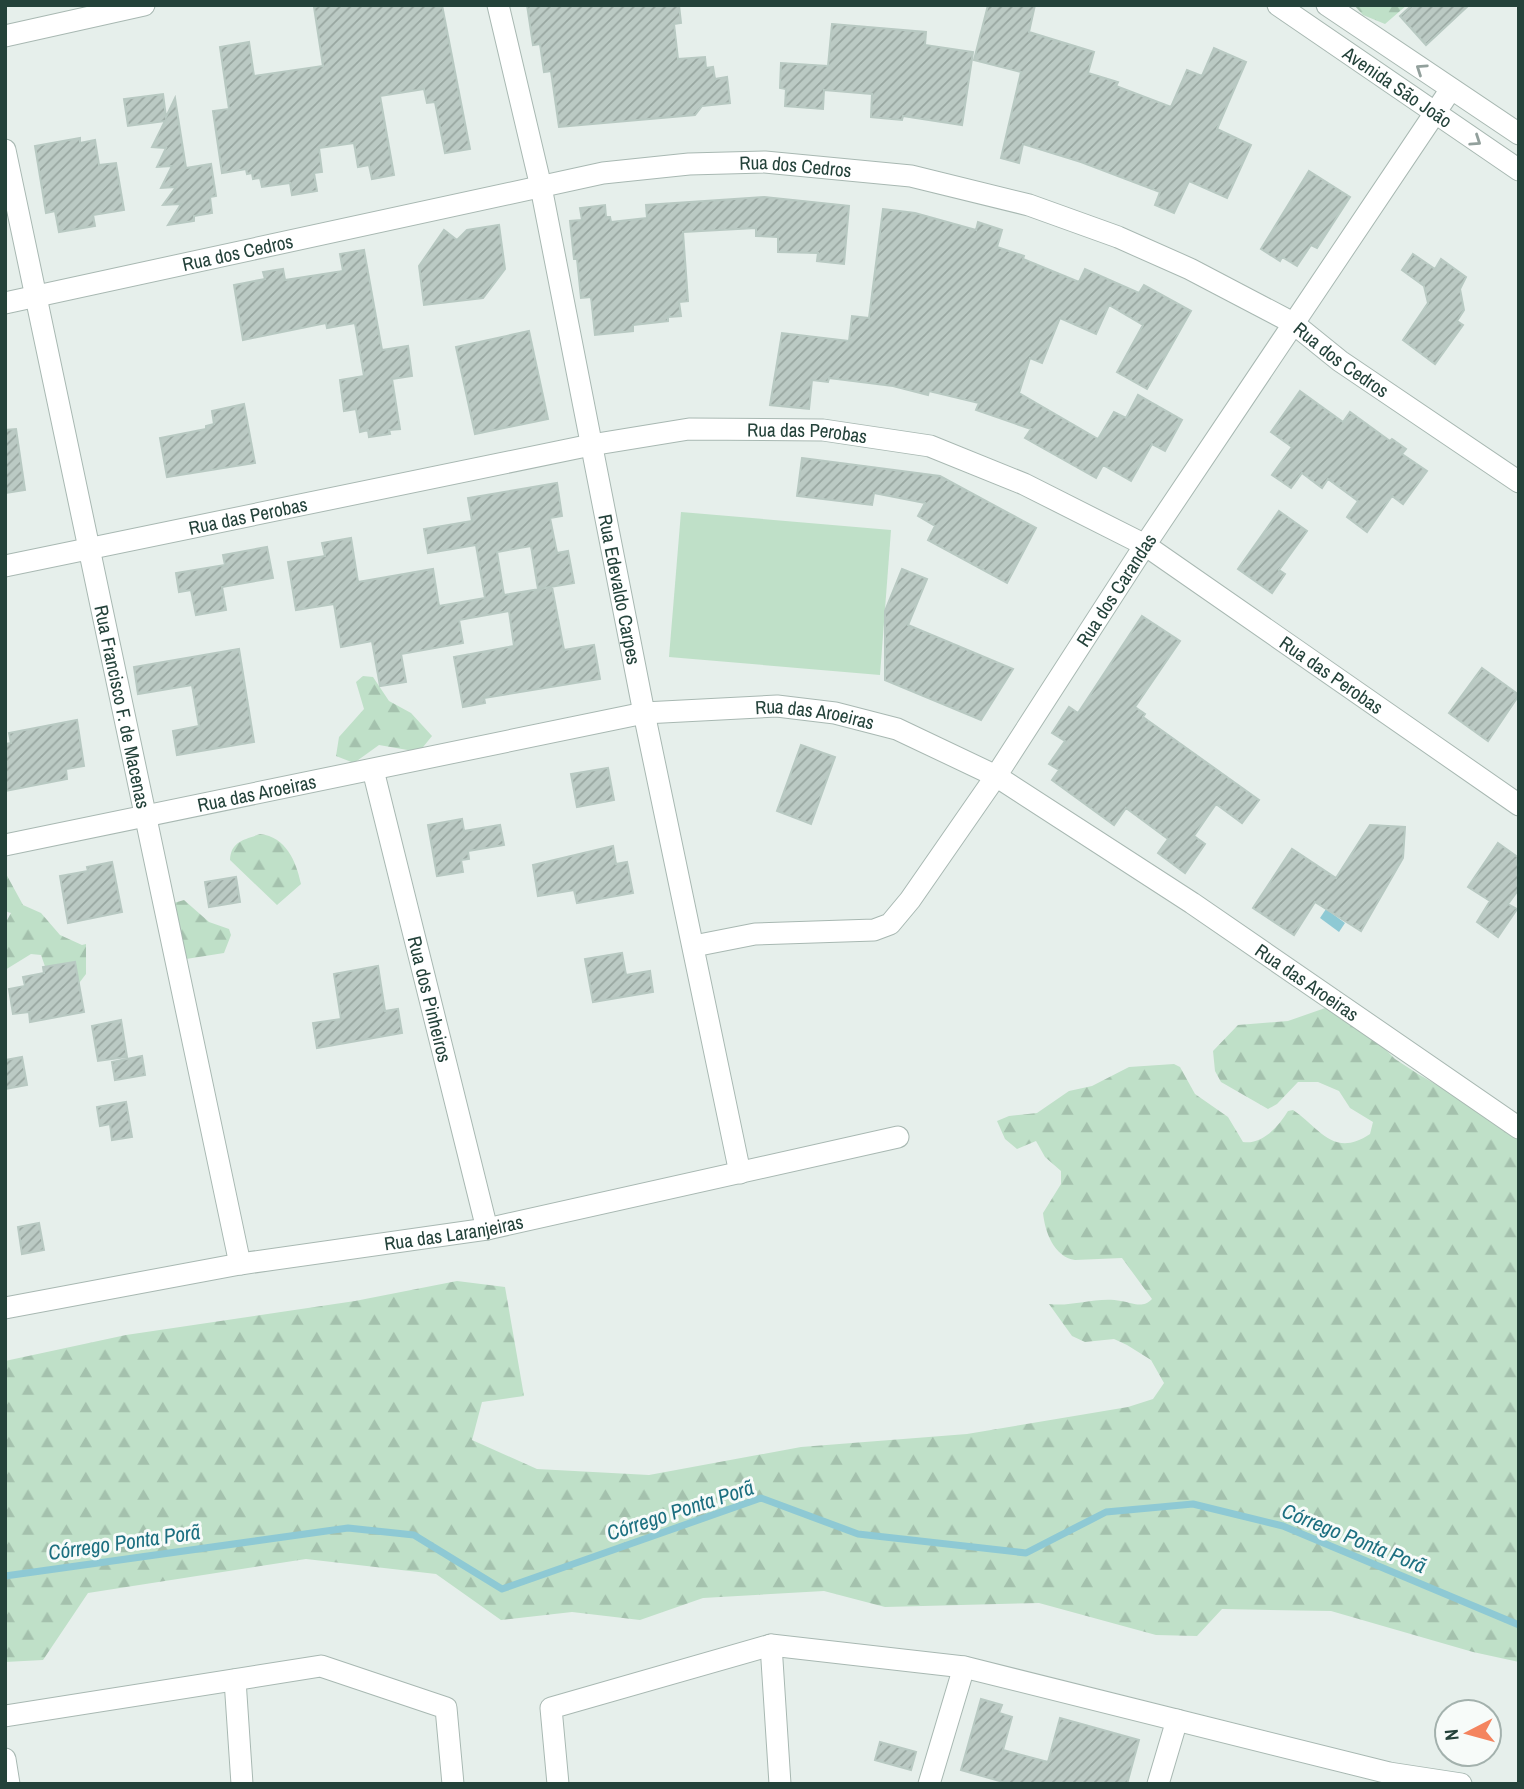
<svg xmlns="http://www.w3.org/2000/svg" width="1524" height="1789" font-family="'Archivo Narrow',sans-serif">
	<defs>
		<pattern id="forest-firs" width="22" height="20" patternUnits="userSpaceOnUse" patternTransform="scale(1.75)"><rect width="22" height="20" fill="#bfe0c8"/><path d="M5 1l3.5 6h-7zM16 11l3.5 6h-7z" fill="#a4c1ad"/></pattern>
		<pattern id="building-hatch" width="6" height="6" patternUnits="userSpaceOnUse" patternTransform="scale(1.75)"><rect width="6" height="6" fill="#bbcac4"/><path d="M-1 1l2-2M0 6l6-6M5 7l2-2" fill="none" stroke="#98a6a0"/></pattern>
	</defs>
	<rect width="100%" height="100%" fill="#e6efeb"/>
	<path fill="url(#forest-firs)" d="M1354,5H1407L1385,24L1363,15Z
		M363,676L373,677L389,701L411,713L432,736L419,752L379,745L354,763L336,756L339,737L364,709L356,682Z
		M260,834C286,837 296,861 301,884L277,905L230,860C231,841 244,840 260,834Z
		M5,872L23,905L41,913L60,935L82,945L86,944V974L73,991L54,992L41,955L31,954L5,970V924L11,913L5,911Z
		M184,900L209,922L229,929L231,935L224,953L186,959L167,905Z
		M1328,1007L1354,1018L1395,1059L1418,1074L1519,1132V1662L1473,1652L1331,1611L1222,1609L1197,1636L1156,1635L1039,1603L885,1607L824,1591L703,1598L640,1620L572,1612L501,1620L436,1574L306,1559L88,1593L43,1660L5,1662V1361L126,1335L355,1301L457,1281L505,1287L524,1396L482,1402L472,1440L537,1469L649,1475L801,1447L967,1434L1128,1407L1153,1399L1164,1383L1151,1360L1127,1345L1114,1339L1085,1342L1072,1336L1049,1304C1073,1307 1098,1296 1121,1301C1134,1303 1142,1309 1152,1299L1122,1258L1075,1260C1054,1257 1045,1232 1043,1213L1061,1184V1171L1045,1157L1036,1141L1017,1149L1005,1139L997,1121L1009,1116L1037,1113L1069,1091L1092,1086L1129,1067L1174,1064L1180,1067L1195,1094L1228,1117L1243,1142C1262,1145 1279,1126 1288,1111L1293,1110C1319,1127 1333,1159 1370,1134L1373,1122L1350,1108L1339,1091L1318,1082H1298L1277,1104L1268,1109L1221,1082L1215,1071L1213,1051L1238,1025L1288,1021Z"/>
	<path fill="#bfe0c8" d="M681,512L891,530L880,675L669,657Z"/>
	<path fill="#8ec9d4" d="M1326,909L1345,923L1339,932L1320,918Z"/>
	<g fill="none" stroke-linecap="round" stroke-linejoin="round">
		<path stroke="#8ec9d4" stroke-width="7" d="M5,1576L348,1528L414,1535L502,1589L761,1498L858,1534L1026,1553L1106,1512L1193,1504L1283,1526L1519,1625"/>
	</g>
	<path fill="url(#building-hatch)" stroke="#b8c9c2" stroke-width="2" d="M325,5H442L470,149L445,153L435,102L427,103L424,89L380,96L394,175L372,179L369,165L358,167L354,143L319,148L322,172L314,173L317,191L292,195L290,183L262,187L260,178L253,179L252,173L247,174L246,169L222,173L213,111L229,109L220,47L249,42L254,76L323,66L314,7Z
		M527,5H679L681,23L674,24L678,59L705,57L706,68L713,67L715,79L727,77L730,103L702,106L695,115L559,127L551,71L544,72L540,44L533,45Z
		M988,5H1035L1029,32L1094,52L1088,73L1118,82L1116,86L1171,107L1187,70L1202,76L1214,48L1246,62L1217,129L1251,145L1227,198L1189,181L1174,213L1155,205L1160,192L1081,162L1023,144L1019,163L1001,158L1021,72L974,60Z
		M1412,5H1469L1426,45L1400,16Z
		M832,24L926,32L925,45L973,52L962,125L903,116L902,120L871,117L872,94L824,90L823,109L785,106L786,89L780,88L781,63L828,66Z
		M163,94L166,117L175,98L186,168L211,164L216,196L210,197L212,213L194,216V221L168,225L181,204L163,205L176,187L161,188L172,166L157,167L166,148L152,147L165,121L128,126L124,99Z
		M80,138V143L95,140L99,165L116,163L124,210L93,215L95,226L59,232L55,211L46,213L35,146Z
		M1309,171L1350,197L1317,248L1311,245L1297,266L1282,257L1280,261L1261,249Z
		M764,197L849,206L844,264L817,261L818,253L778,252V237L756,236V228L683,232L688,301L679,302L681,316L668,317V321L633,325V331L595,335L591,297L581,298L577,259H574L570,221L582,220L580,208L605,205L606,217H610L611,222L647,218L646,205Z
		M883,209L915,213L976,230L978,222L1002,230L997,247L1024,256L1023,259L1079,282L1085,269L1139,293L1144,285L1191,311L1147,389L1117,372L1143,325L1109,305L1096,334L1060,318L1042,363L1030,358L1019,393L1098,439L1114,412L1126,418L1138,395L1182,420L1165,451L1152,444L1131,481L1103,465L1096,478L1025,438L1031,429L976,410L979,403L929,391L928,395L893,386L829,378L828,382L812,380L809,409L770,405L782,333L849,341L852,316L869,318Z
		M499,225L505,269L483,298L424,305L419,266L444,230L457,240L467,230Z
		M364,250L382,350L408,346L412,376L392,379L400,429L389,430L390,434L369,437L368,430L360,432L356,409L344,411L340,380L364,376L355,323L327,328L326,323L243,340L234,285L265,279L263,272L283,269L285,280L343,271L340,254Z
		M1413,254L1435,269L1441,259L1466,277L1460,289L1464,310L1457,321L1463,325L1435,364L1403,340L1428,303L1424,286L1402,270Z
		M529,331L548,419L475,434L456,347Z
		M1300,391L1343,422L1350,412L1390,441L1392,439L1406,449L1402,454L1427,471L1403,504L1392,496L1367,532L1347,517L1358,501L1328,479L1322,488L1302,473L1291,488L1272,475L1292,447L1271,432Z
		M244,404L255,463L167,477L160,438L206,429V426L214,424L212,411Z
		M16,429L25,490L5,493V430Z
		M802,458L940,476L1036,528L1007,583L928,540L935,526L918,516L925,503L874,493L872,505L797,496Z
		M557,483L562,516L550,518L557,553L568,551L574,583L538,589L531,546L497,552L504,595L552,587L564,650L594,645L600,679L484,698L485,703L463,707L454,657L514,646L509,611L459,620L463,643L401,654L406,682L380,686L372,641L341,647L334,604L296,610L288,562L325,556L322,543L351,538L358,582L433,569L439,606L485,598L476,545L428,553L424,529L472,521L468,498Z
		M1279,511L1307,531L1279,570L1285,574L1272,593L1238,569Z
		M267,547L273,578L222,587L226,610L196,615L191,590L179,592L176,573L225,565L223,555Z
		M902,569L927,579L908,625L1013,669L981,720L885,680V611Z
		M1142,616L1180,641L1135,707L1145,714L1143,717L1259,800L1242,823L1216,804L1194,836L1205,844L1185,873L1158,853L1168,839L1126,808L1114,825L1052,780L1059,770L1049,764L1065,741L1052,733L1069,707L1078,713Z
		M239,649L254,742L177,755L173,731L199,726L192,685L138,694L134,667Z
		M1482,668L1519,695L1488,741L1449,713Z
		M77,720L84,766L66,769L67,779L5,791V744L11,743L9,733Z
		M801,745L835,757L811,824L777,811Z
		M608,768L614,800L577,807L571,774Z
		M462,819L464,831L500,825L504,845L468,851L469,859L461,860L463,872L437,876L428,825Z
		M1370,825L1405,827L1403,858L1361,931L1315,902L1294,935L1253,908L1292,849L1336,878Z
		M1498,843L1519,858V889L1508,904L1517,909L1498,937L1477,922L1490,901L1468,887Z
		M613,846L616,864L627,862L633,893L577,903L574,890L538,896L533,865Z
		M112,862L122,912L68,923L60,876L88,871L87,867Z
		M236,877L240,902L209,907L205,882Z
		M622,953L626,975L650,971L653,992L593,1002L585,959Z
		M75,962L84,1012L30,1022L29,1012L13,1014L9,989L25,986L23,977L44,973L43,967Z
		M378,966L385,1011L398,1009L402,1033L317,1048L313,1023L341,1019L334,974Z
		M121,1020L127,1057L98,1061L92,1026Z
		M142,1056L145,1075L115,1080L112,1062Z
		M22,1057L27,1085L5,1089V1060Z
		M126,1102L132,1137L112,1140L110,1124L100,1126L97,1107Z
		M39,1223L44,1250L22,1254L18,1227Z
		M981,1699L1002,1705L999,1713L1012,1717L1003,1750L1048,1762L1060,1718L1139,1740L1127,1784H1010L961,1770Z
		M880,1742L916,1752L911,1770L875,1760Z"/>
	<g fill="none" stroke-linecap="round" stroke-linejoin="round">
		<defs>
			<g id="minor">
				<path id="s1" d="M498,5L541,187L644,713L740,1173"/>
				<path d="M5,36L144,5"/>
				<path id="s2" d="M5,150L240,1264"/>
				<path id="s3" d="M5,303L603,173L689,164L765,162L911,176L1029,205L1118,237L1190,269L1293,323L1340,361L1519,482"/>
				<path id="s4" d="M5,566L591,445L689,429L823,430L930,446L1024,484L1145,545L1519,805"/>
				<path id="s5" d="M373,770L487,1229"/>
				<path id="s6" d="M5,845L644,713L777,706L835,713L897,729L996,776L1192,903L1519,1128"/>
				<path id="s7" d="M694,946L755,934L874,930L890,924L910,900L996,776L1145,545L1451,89"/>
				<path id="s8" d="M5,1308L240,1264L487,1229L898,1137"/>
				<path d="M771,1645L780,1784"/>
				<path d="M235,1680L242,1784"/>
				<path d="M5,1716L321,1666L446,1708L453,1784"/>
				<path d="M5,1759L9,1784"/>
				<path d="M558,1784L551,1708L771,1645L964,1667L1389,1773L1461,1784"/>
				<path d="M929,1784L964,1667"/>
				<path d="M1158,1784L1177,1720"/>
			</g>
			<g id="tertiary">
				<path id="s9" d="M1278,5L1519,170"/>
				<path d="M1327,5L1519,134"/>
			</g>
		</defs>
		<use href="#minor" stroke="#a8b8b2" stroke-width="23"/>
		<use href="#tertiary" stroke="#a8b8b2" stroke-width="23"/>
		<use href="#minor" stroke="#fff" stroke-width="21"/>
		<use href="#tertiary" stroke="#fff" stroke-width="21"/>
	</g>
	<defs><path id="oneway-chevron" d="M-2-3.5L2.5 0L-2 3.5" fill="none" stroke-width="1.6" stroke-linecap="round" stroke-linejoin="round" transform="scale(1.75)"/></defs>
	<g stroke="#92a09c">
		<use href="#oneway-chevron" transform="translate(1421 69) rotate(-146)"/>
		<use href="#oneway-chevron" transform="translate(1476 141) rotate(34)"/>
	</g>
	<g text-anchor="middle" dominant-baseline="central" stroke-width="6" stroke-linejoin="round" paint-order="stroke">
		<g font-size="19" fill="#24423a" stroke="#f7fbf9">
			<text stroke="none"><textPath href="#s9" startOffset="145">Avenida São João</textPath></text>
			<text stroke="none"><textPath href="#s3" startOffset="805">Rua dos Cedros</textPath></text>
			<text stroke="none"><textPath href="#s3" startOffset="238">Rua dos Cedros</textPath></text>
			<text stroke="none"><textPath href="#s3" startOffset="1393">Rua dos Cedros</textPath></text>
			<text stroke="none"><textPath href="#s4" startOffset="816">Rua das Perobas</textPath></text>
			<text stroke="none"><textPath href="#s4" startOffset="248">Rua das Perobas</textPath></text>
			<text stroke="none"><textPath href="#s1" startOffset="597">Rua Edevaldo Carpes</textPath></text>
			<text stroke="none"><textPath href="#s7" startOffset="602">Rua dos Carandas</textPath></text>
			<text stroke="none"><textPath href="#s4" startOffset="1404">Rua das Perobas</textPath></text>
			<text stroke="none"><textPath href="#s2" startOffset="569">Rua Francisco F. de Macenas</textPath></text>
			<text stroke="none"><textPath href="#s6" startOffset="824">Rua das Aroeiras</textPath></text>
			<text stroke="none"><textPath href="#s6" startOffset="257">Rua das Aroeiras</textPath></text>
			<text stroke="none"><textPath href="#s6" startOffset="1391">Rua das Aroeiras</textPath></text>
			<text stroke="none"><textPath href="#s5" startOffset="236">Rua dos Pinheiros</textPath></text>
			<text stroke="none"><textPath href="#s8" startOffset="455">Rua das Laranjeiras</textPath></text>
		</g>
		<g font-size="21" font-style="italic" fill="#1c6f80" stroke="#f7fbf9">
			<text transform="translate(680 1510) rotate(-18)">Córrego Ponta Porã</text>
			<text transform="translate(1354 1538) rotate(22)">Córrego Ponta Porã</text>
			<text transform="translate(124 1542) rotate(-8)">Córrego Ponta Porã</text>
		</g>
	</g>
	<rect width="1524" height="1789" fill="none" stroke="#24423a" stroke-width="14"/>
	<g transform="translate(1468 1733) rotate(264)"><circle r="33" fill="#f7fbf9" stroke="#a3b1ad" stroke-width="2"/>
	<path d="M0-5L12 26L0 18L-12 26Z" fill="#f4845f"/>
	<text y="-10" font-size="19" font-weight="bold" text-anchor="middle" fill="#24423a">N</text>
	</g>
</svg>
